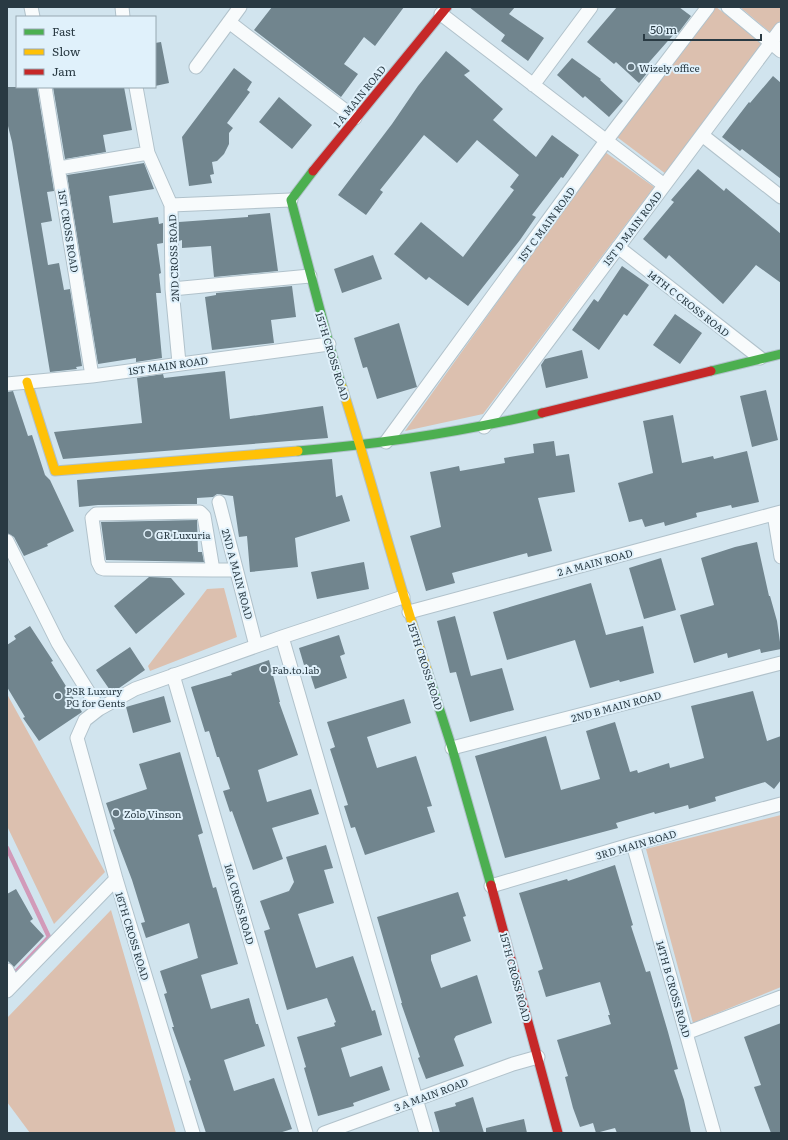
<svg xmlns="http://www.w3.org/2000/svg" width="788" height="1140" font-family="Literata,serif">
	<rect width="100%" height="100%" fill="#d1e4ee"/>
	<path fill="#dcc0af" d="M713,7H716L763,43L666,174L617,137Z
		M740,7H781V20L771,33Z
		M605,152L654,187L483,414L405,431Z
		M224,588L237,637L150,671L148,666L207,589Z
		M7,694L105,872L54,924L7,826Z
		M781,815V987L693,1023L646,849Z
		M111,910L176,1133H30L7,1102V1018Z"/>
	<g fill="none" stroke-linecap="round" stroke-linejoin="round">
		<path stroke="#d29ab9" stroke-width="4.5" d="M7,848L49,937L12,976"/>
	</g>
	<path fill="#71858e" d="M272,7H404L375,46L364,37L344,64L358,74L341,97L254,30Z
		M469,7H515L509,14L544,38L528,61L501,41L505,35Z
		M617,7H679L691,16L676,36L674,34L644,68L648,72L639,83L616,62L614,64L587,42Z
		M161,42L169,83L155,86V43Z
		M446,51L470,71L464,75L503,109L493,120L536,157L552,135L579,155L563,178L561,177L532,215L536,217L520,240L468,306L429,277L426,280L394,254L421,222L463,257L514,190L510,187L519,175L477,140L457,163L424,135L380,190L383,192L366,215L338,195L392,124L418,86Z
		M572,58L601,79L600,80L623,101L609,117L585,96L583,98L557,75Z
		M234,68L252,82L247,90L250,92L227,123L233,128L229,133V144L224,154L217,161L212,162L214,174L210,175L212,183L189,186L182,137Z
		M773,76L781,83V179L742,149L740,151L722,137L749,102L750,103Z
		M7,87H37L54,191L47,192L52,221L41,223L48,265L59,263L64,290L70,289L82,366L76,367L77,369L50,372L12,142L7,122Z
		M53,87H124L132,130L103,135L106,152L65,159Z
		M279,97L312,125L292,149L259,122Z
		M144,163L154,189L109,196L113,223L158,217L159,224L163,223V243L157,244L161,273L159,274L161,293H156L162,358L136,362V358L98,364L67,175Z
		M698,169L724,191L726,188L781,234V283L756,265L723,304L669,255L666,259L643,239L674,202L671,200Z
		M270,213L278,271L214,277L211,246L182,248V240L179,241V222L248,217V215Z
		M373,255L382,279L342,293L334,269Z
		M622,266L649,285L627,316L624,314L599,350L572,330L594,299L598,302Z
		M292,286L296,317L271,320L274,343L212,350L205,297L216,295V293Z
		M675,314L702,333L680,364L653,345Z
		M399,323L417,387L377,399L367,367L363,368L354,338Z
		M582,350L588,378L546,388L541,365L545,359Z
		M225,371L230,419L323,406L328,438L63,459L54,432L142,423L137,378L163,374L164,378Z
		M766,390L778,440L752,447L740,396Z
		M13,391L28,436L32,435L45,475L50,480L74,531L47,544L48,546L24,556L14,537L7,533V392Z
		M673,415L682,463L713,456L714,459L747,451L759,502L732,508L731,505L696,513L697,517L665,526L664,522L645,527L642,519L629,522L618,483L653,473L643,421Z
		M554,441L556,456L569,454L575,492L538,498L552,551L528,557L527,553L452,573L455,583L426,591L410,536L441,527L430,472L459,466L460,471L505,463L504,458L534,453L533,444Z
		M332,459L336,497L342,495L350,521L295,538L298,567L250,572L247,536L239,537L233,496L217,494L213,497L197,498V504L98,505L79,507L77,480Z
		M197,520L198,552H202L204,562L106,560L101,522Z
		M757,542L769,596H770L777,621L781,649L761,653L760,649L728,658L727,653L694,663L680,615L714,605L701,558L735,547Z
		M661,558L676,610L644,619L629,568Z
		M364,562L369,589L317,599L311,572Z
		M149,577L171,578L185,594L136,634L114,606Z
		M591,583L606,635L643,626L654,673L620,682L619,680L590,688L575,640L507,660L493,612Z
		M455,616L471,676L502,668L514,710L470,722L456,672L450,673L437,621Z
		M30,626L53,661L51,662L82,712L39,741L23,718L25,717L7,687V645L16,639L14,636Z
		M339,635L345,654L340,656L347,678L315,689L307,664L304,665L299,648Z
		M130,647L145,670L112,693L96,670Z
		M269,660L280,702H279L298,755L258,770L267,802L311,789L319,814L272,828L283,859L253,870L232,811L230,812L223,791L230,789L219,757H217L209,731L205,732L191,687L232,675L231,673Z
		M753,691L767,741L781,736V780L774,789L765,782L715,797L716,801L689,809L688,805L655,814L654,812L616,823L618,828L505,858L475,756L546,736L561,790L600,779L586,731L615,722L630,772L637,770L638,773L669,763L670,768L704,758L691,706Z
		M164,696L171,722L133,733L126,707Z
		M404,699L411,723L367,737L377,768L416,756L432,806L427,807L435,832L365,855L355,827L351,828L344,806L348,805L330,749L335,747L327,722Z
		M180,752L203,833L198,835L213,888L216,887L238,964L201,975L211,1009L249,998L256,1024H258L265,1046L224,1060L234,1091L274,1078L292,1129L279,1133H206L189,1081L191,1080L172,1027H174L164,994L167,993L160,971L198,958L189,923L146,938L141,923L145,922L132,880L113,830L115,829L106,803L147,789L139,764Z
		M326,845L333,868L324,870L334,903L298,914L316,968L353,956L372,1011L375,1010L382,1035L341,1048L350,1077L382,1066L390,1090L353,1103L354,1106L318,1116L304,1068L306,1067L297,1037L335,1026L334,1023L336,1022L327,998L287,1010L264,931L270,929L260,901L289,891L294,882L286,857Z
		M615,865L633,925L631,926L646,972L650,971L668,1032L678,1069L674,1070L684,1100L691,1133H617L615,1128L596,1133L593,1123L580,1127L573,1108L565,1077L568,1076L557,1040L611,1024L608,1015H610L600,982L546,997L538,971L543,969L519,893L567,879L568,881Z
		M16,889L33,919L30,921L44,936L14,967L7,960V894Z
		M458,892L466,916L463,917L471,941L431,955V960L441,988L477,975L492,1023L456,1036L454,1039L464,1066L426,1079L418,1058L420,1057L401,1003H402L377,917Z
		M781,1023V1133H771L754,1087L761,1085L744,1037Z
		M473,1097L484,1133H440L434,1112L456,1106L455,1103Z
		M524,1119L527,1133H486V1128Z"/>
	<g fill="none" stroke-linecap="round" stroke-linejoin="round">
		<defs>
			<path id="street" d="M31,7L33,17
				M122,7L123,17
				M728,7L781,51
				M441,14L664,185
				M229,22L355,118
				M196,67L240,7
				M533,85L591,7
				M45,87L92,376
				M136,87L148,153L171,205L172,289L179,363
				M702,135L781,197
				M59,168L148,153
				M171,205L291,200
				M618,247L760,358
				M172,289L310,276
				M7,384L92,376L329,344
				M484,427L781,29
				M386,442L606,141L708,7
				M219,502L256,646
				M774,514L781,557
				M7,541L58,643L99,709
				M213,570L204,516L200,512L96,514L92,518L98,562L101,568L104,569L213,570H236
				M409,612L781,512
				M282,637L426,1133
				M173,675L306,1133
				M452,748L781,663
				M633,844L714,1133
				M491,886L633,844L781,804
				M7,970L14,984
				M7,991L116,879
				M686,1033L781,997
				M193,1133L116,879L77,738L85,720L99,709L135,689L282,637L403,597
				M324,1133L513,1064L538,1057"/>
			<path id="fast" d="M313,171L291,200L329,344L342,387
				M711,371L781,354
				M298,451C381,444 462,432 542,413
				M427,670L452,748L491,885"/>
			<path id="slow" d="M27,382L55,471L298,451
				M342,387C372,481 396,577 427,670"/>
			<path id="jam" d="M313,171L447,7
				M542,413L711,371
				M491,885L558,1133"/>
		</defs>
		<use href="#street" stroke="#b1c2cb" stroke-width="15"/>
		<use href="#fast" stroke="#b1c2cb" stroke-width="11"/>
		<use href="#slow" stroke="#b1c2cb" stroke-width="11"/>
		<use href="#jam" stroke="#b1c2cb" stroke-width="11"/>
		<use href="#street" stroke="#f8fbfc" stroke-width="13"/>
		<use href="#fast" stroke="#4caf50" stroke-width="9"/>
		<use href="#slow" stroke="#ffc107" stroke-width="9"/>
		<use href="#jam" stroke="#c62828" stroke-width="9"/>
	</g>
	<g fill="#64767f" stroke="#e0f1fb" stroke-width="1.5">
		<circle cx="631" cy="67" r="4"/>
		<circle cx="148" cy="534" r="4"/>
		<circle cx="264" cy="669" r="4"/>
		<circle cx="58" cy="696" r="4"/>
		<circle cx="116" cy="813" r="4"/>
	</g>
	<g text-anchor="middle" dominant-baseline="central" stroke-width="4" stroke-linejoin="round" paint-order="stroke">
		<g font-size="10" fill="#293a43" stroke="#e0f1fb" text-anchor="start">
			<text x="639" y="67">Wizely office</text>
			<text x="156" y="534">GR Luxuria</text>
			<text x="272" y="669">Fab.to.lab</text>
			<text x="66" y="690">PSR Luxury<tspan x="66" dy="12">PG for Gents</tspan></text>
			<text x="124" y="813">Zolo Vinson</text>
		</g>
		<g font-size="10" fill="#293a43" stroke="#e0f1fb">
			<text transform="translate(359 96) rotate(-51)">1 A MAIN ROAD</text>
			<text transform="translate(546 224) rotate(-54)">1ST C MAIN ROAD</text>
			<text transform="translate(632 228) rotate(-53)">1ST D MAIN ROAD</text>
			<text transform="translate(69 231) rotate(81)">1ST CROSS ROAD</text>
			<text transform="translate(173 258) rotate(-92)">2ND CROSS ROAD</text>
			<text transform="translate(689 303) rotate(38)">14TH C CROSS ROAD</text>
			<text transform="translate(333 356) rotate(73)">15TH CROSS ROAD</text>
			<text transform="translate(168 365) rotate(-8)">1ST MAIN ROAD</text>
			<text transform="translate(595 562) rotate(-15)">2 A MAIN ROAD</text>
			<text transform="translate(238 574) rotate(75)">2ND A MAIN ROAD</text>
			<text transform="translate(426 666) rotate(72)">15TH CROSS ROAD</text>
			<text transform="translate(616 706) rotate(-15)">2ND B MAIN ROAD</text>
			<text transform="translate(636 844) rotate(-16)">3RD MAIN ROAD</text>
			<text transform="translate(240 904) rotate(74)">16A CROSS ROAD</text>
			<text transform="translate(133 936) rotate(73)">16TH CROSS ROAD</text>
			<text transform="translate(516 977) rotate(75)">15TH CROSS ROAD</text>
			<text transform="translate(674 989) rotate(74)">14TH B CROSS ROAD</text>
			<text transform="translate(431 1094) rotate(-20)">3 A MAIN ROAD</text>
		</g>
	</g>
	<rect width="788" height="1140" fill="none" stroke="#293a43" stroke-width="16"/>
	<rect x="16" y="16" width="140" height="72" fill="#e0f1fb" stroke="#97a8b1"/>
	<rect x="24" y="29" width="20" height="6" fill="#4caf50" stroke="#97a8b1"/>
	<text x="52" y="36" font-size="12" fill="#293a43">Fast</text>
	<rect x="24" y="49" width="20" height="6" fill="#ffc107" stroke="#97a8b1"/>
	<text x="52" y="56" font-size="12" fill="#293a43">Slow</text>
	<rect x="24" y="69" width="20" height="6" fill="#c62828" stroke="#97a8b1"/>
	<text x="52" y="76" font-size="12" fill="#293a43">Jam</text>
	<path d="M644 34v6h117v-6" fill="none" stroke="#293a43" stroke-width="2"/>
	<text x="650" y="34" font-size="12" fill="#293a43" stroke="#e0f1fb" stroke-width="3" paint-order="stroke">50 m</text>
</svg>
